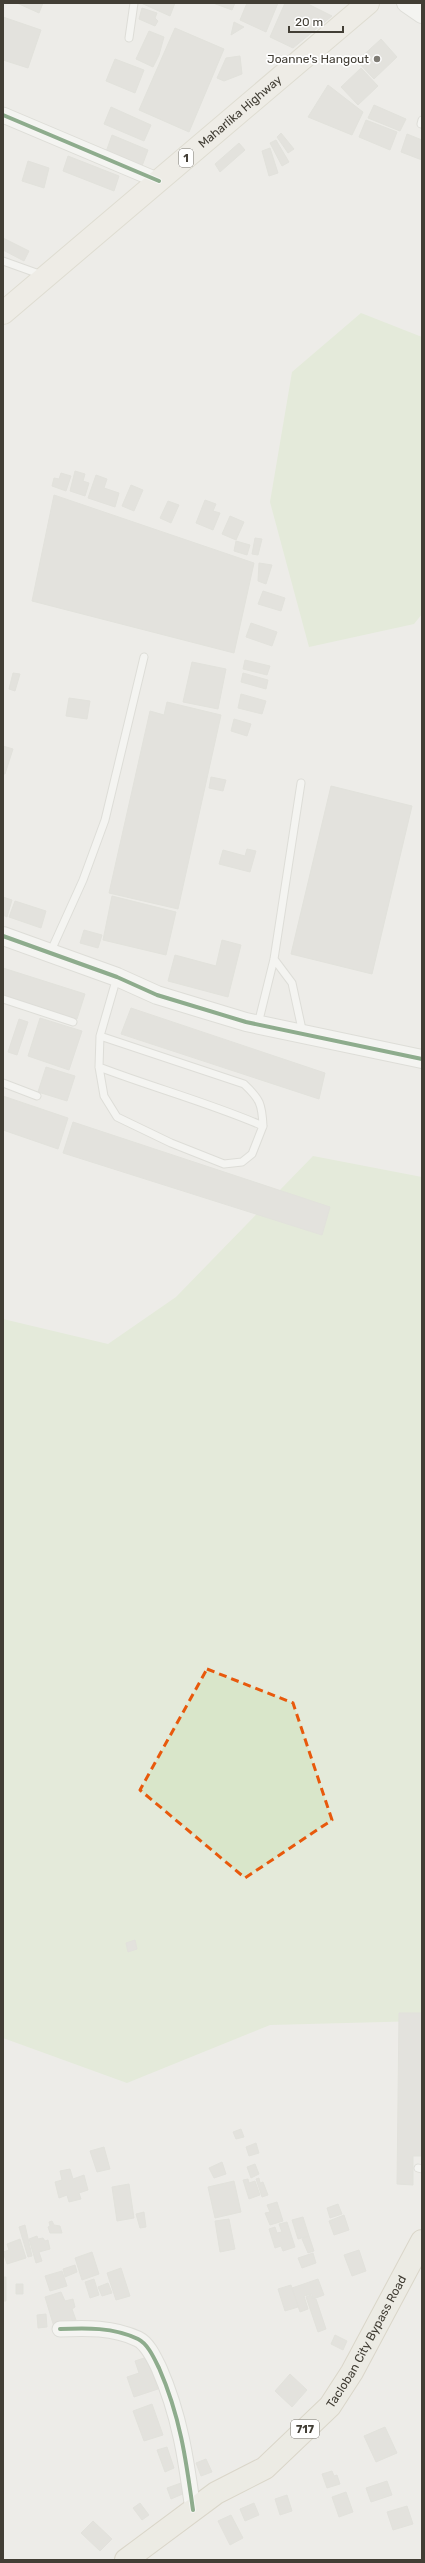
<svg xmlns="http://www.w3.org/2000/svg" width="425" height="2563" font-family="Rubik,sans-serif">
	<rect width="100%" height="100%" fill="#edece8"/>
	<path fill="#d9e6ca" d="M361,313L422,337V614L414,624L309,647L270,502L292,372Z
		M313,1156L422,1177V2021L270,2025L127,2083L3,2038V1319L108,1344L176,1297Z"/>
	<path fill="#d7d5d0" stroke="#d5d3ce" d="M17,3H43L39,13Z
		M141,3H175L170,16Z
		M213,3H235L232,10Z
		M247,3H278L266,32L240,20Z
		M285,3H306L332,16L293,48L270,37Z
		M142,8L157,13L155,18L158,21L155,26L139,19Z
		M3,17L41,30L28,68L3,60Z
		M234,22L244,27L231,35Z
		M175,28L224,49L189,132L139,110Z
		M149,31L164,37L159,55L153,67L136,59Z
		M381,39L397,57L374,79L357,61Z
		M240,56L242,74L224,81L217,78L226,58Z
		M115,59L144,70L135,93L106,81Z
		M361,68L378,86L358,105L341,87Z
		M328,85L363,112L352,135L308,117Z
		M374,105L406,119L400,131L368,118Z
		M111,107L151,125L144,141L104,124Z
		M366,120L397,132L390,150L359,137Z
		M281,133L294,149L288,153L277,137Z
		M407,134L422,140V160L401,152Z
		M112,135L148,150L142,166L106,152Z
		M276,140L289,162L282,166L270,143Z
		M239,143L245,150L220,172L215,164Z
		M270,148L278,173L269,176L262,151Z
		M68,156L119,176L114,191L63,171Z
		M28,161L49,168L44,188L22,181Z
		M3,238L29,251L24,261L3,250Z
		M75,471L85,474L83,481L89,483L85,496L70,491Z
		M61,473L71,476L66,491L52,486L54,478L59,479Z
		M96,475L107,479L104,488L119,493L115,507L88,498Z
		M131,485L143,490L134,511L122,506Z
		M54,495L254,563L234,653L32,601Z
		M205,500L216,504L213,511L220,513L213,530L196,523Z
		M168,501L179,505L171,523L160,518Z
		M230,516L244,522L236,540L222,534Z
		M255,538L262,539L258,555L252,554Z
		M236,541L250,545L247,555L234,551Z
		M259,563L272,565L266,584L258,581Z
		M263,591L285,598L281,611L258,604Z
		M251,623L277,632L272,646L246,637Z
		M245,660L270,666L267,675L243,669Z
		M192,662L226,669L218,709L183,702Z
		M13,673L20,674L15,691L9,689Z
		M243,673L268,680L266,689L241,682Z
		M241,694L266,701L262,714L238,708Z
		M69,698L90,701L87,719L66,716Z
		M167,702L221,715L178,909L109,893L150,711L164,715Z
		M234,719L251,724L247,736L231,731Z
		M3,746L13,749L5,774H3Z
		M211,777L226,780L223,791L209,788Z
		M331,786L412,806L372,974L291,954Z
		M247,849L256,851L250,872L219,864L223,850L245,856Z
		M112,896L176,912L166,955L103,940Z
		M3,897L12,900L7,917L3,915Z
		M15,901L46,911L41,928L9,917Z
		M84,930L102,935L98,948L80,943Z
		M222,940L241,945L228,997L168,981L175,955L216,966Z
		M3,968L85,994L77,1019L3,995Z
		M131,1008L325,1073L319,1099L121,1034Z
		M40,1018L82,1031L69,1070L28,1056Z
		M19,1019L28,1022L17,1055L8,1052Z
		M46,1067L75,1076L67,1101L38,1092Z
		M3,1096L68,1118L58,1149L3,1130Z
		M73,1122L330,1207L322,1235L63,1153Z
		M135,1940L137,1949L128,1952L126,1943Z
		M399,2013H422V2156H413V2185L397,2184Z
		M241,2129L244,2137L236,2139L233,2132Z
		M256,2143L259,2153L249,2156L246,2147Z
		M104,2147L110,2169L97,2172L90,2151Z
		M222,2162L226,2174L214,2178L209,2168Z
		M255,2164L259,2174L251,2178L247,2167Z
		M70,2169L73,2179L84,2175L88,2190L79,2193L81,2199L69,2202L67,2195L59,2198L55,2182L62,2180L60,2171Z
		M259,2178L260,2183L263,2182L268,2195L262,2197L256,2179Z
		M248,2179L249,2183L255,2181L260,2195L249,2199L243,2180Z
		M234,2181L241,2212L215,2218L208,2187Z
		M129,2184L134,2218L117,2221L112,2187Z
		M277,2202L283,2221L270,2225L265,2213L270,2212L267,2205Z
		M338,2204L342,2214L330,2218L327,2208Z
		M144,2212L146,2227L140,2228L136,2214Z
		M344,2215L349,2230L334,2235L329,2221Z
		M303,2217L309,2236L298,2239L292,2220Z
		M229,2219L235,2249L220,2252L215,2221Z
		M52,2221L54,2225L60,2226L62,2233H50L48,2227L50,2226L49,2222Z
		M287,2222L295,2247L283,2251L281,2246L275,2248L269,2229L275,2227L277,2233L282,2232L279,2224Z
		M25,2225L32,2256L28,2257L19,2227Z
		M37,2236L38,2239L43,2238L45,2241L48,2240L50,2249L39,2252L42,2261L36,2263L29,2239Z
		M309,2236L314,2251L308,2253L302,2239Z
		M20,2239L26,2258L7,2264L3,2252L9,2250L7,2244Z
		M359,2250L366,2271L352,2276L344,2255Z
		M92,2252L99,2274L82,2280L75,2258Z
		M313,2253L316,2263L302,2268L298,2258Z
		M75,2265L77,2272L65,2277L63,2269Z
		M121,2268L130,2296L116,2300L107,2273Z
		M62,2271L67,2286L50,2291L45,2276Z
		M3,2277H6V2301H3Z
		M94,2279L99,2295L90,2298L85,2282Z
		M318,2279L324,2295L313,2299L312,2294L304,2296L308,2309L300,2312L292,2288Z
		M108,2283L112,2293L102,2296L98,2287Z
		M16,2284H23V2294H16Z
		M291,2285L298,2307L285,2311L278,2289Z
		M61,2292L65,2301L73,2299L75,2307L72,2309L76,2320L54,2327L45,2297Z
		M311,2295L313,2300L316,2299L326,2329L318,2332L306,2297Z
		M46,2314L47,2327L38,2328L37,2315Z
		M335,2335L347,2341L343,2350L331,2344Z
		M147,2357L158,2389L134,2397L127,2377L139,2373L135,2361Z
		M290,2374L307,2390L292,2407L275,2391Z
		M152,2404L163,2435L144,2441L133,2411Z
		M385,2427L397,2453L376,2462L364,2436Z
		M167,2447L174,2468L165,2472L157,2450Z
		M206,2459L212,2472L201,2476L196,2463Z
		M332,2471L334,2476L337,2475L340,2484L327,2488L322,2474Z
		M387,2481L392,2495L371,2502L366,2488Z
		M181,2483L185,2493L171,2499L167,2488Z
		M346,2492L353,2512L339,2517L332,2497Z
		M287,2495L292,2511L280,2515L275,2499Z
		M140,2503L149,2515L142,2520L133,2508Z
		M254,2503L259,2515L245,2521L240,2509Z
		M407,2506L413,2524L393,2530L387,2512Z
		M231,2515L243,2538L230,2545L218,2521Z
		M93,2521L112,2539L100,2551L81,2533Z"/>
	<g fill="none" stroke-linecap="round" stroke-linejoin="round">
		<defs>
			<path id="service" d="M129,38L134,3
				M421,124L422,120
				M3,261L42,275
				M50,953L83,880L105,820L144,657
				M274,959L292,983L303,1034
				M3,999L73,1022
				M258,1024L274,959L301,783
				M100,1036L244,1084C260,1099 262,1104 263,1126
				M99,1067C154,1088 210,1103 263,1126L252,1154L242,1162L224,1164L171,1143L117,1117L104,1096L99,1067L100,1036L117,977
				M3,1083L37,1096
				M418,2168L422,2169"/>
			<path id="minor" d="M3,115L159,181
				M60,2329C86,2328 113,2327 138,2339C148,2344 154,2358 159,2368C180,2416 186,2459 193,2510"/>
			<path id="tertiary" d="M406,3L422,14
				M3,936L117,977L157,995L246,1022L422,1059"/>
			<g id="primary">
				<path id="s1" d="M3,313L368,3"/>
			</g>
			<g id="trunk">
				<path id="s2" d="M126,2560L216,2493L265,2468L330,2406L352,2372L422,2241"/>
			</g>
		</defs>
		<use href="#service" stroke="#cbcac5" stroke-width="9"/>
		<use href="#minor" stroke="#cbcac5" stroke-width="17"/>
		<use href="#tertiary" stroke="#cbcac5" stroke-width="20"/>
		<use href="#primary" stroke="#cec8b7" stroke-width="24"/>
		<use href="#trunk" stroke="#c3baa5" stroke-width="24"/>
		<use href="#service" stroke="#fcfcfc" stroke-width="7"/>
		<use href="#minor" stroke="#fcfcfc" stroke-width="15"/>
		<use href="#tertiary" stroke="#fcfcfc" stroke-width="18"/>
		<use href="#primary" stroke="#efece4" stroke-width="22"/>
		<use href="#trunk" stroke="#ece8df" stroke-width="22"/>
		<defs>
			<path id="cycleway" d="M3,115L159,181
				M3,936L117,977L157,995L246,1022L422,1059
				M60,2329C86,2328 113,2327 138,2339C148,2344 154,2358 159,2368C180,2416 186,2459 193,2510"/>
		</defs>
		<use href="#cycleway" stroke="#fff" stroke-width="6"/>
		<use href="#cycleway" stroke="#1b5e20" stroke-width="4"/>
	</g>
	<path d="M0 0H425V2563H0ZM207,1669L293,1703L332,1820L245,1878L140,1790Z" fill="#edece8" fill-opacity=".55" fill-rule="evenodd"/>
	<path fill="none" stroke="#e8590c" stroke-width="3" stroke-dasharray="8 5" stroke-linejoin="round" d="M207,1669L293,1703L332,1820L245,1878L140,1790Z"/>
	<circle fill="#7e7b74" stroke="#fff" stroke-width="1.5" cx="377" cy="59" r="4"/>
	<g text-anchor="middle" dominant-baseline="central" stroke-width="3.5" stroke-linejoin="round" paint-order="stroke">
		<g fill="#fff" stroke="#7b7872" stroke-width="1">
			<rect x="179" y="149" width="14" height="18" rx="3"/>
			<rect x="291" y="2420" width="28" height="18" rx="3"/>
		</g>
		<g font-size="11" font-weight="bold" fill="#423e35">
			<text x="186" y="158">1</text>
			<text x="305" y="2429">717</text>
		</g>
		<g font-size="12" fill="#423e35" stroke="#fff" text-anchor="end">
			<text x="369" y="59">Joanne's Hangout</text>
		</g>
		<g font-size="12" fill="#423e35" stroke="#fff">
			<text stroke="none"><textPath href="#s1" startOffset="311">Maharlika Highway</textPath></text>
			<text stroke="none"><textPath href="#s2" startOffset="331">Tacloban City Bypass Road</textPath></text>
		</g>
	</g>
	<rect width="425" height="2563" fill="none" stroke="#423e35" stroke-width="8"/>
	<path d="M289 26v6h54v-6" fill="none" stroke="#423e35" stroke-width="2"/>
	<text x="295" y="26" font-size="12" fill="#423e35" stroke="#ffffff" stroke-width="3" paint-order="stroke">20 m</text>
</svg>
